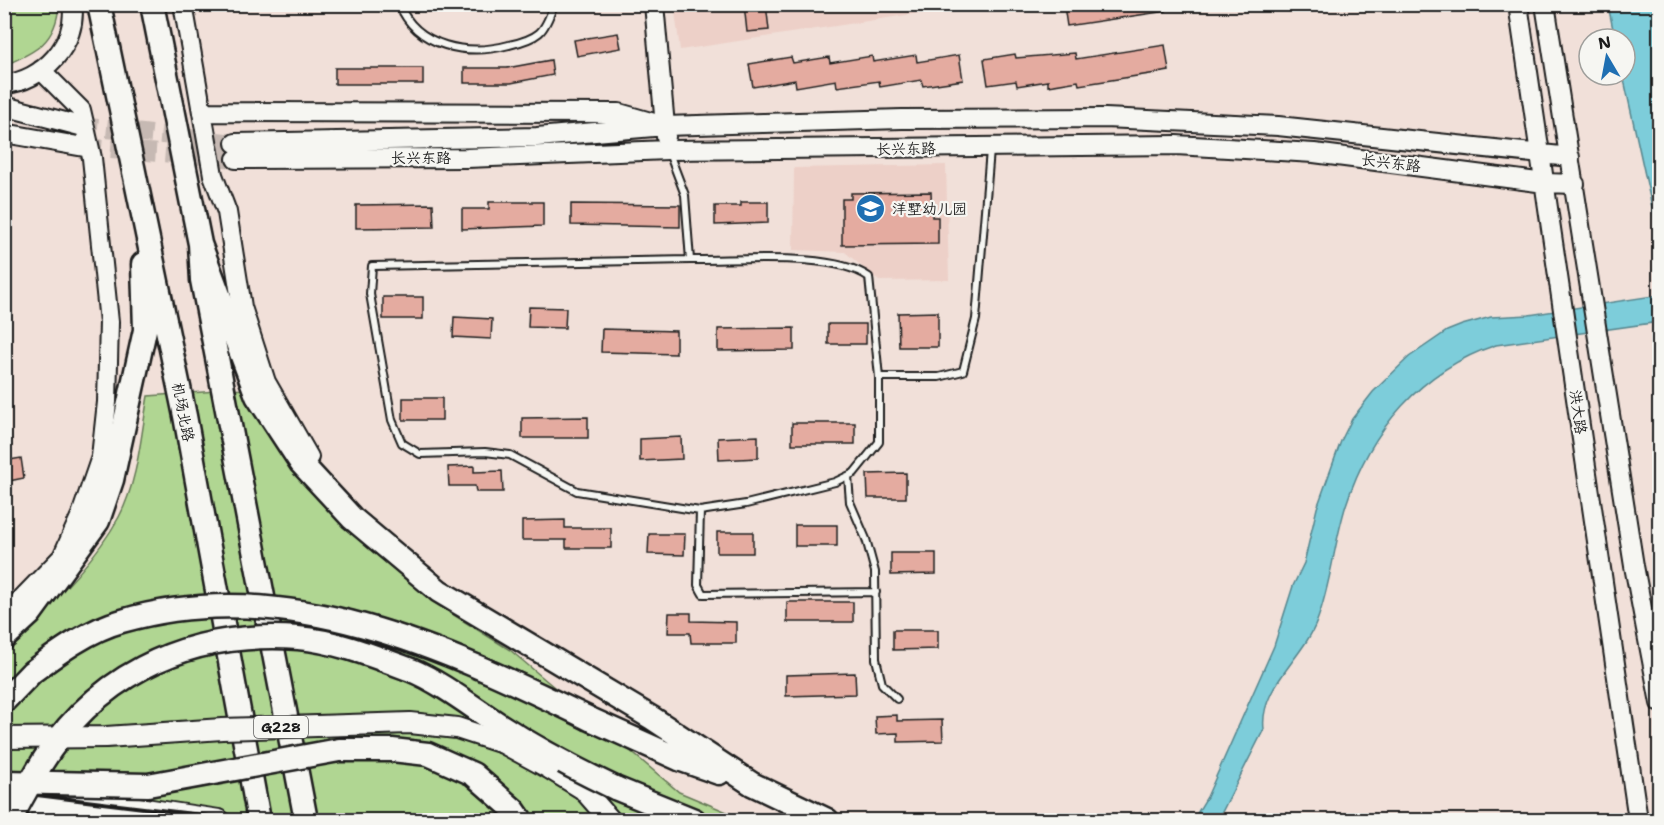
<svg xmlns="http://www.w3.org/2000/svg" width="1664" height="825" font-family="'Shantell Sans','LXGW WenKai TC',sans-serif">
	<rect width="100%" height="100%" fill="#f1e0d9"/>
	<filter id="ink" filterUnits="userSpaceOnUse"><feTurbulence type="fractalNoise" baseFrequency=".0167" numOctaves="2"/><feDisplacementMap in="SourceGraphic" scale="12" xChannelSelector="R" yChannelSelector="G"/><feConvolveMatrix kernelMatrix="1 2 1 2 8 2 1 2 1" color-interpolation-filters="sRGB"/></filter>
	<g filter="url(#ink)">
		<path fill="#edd0c8" d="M674,4L971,5L680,50Z
			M946,165L949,280L879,281L845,252L793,250L794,168Z"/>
		<path fill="#b0d692" stroke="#667957" stroke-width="1.5" d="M4,5H59C56,42 36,52 5,65Z
			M245,389L282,447L431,601L510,650L679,792L746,820H5L4,650C45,608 91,568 119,517C138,481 141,435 148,396Z"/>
		<path fill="#7dcdda" stroke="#56868e" stroke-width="1.5" d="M1608,5H1659V239L1623,75H1625V39H1615Z
			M1659,295V322L1496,345C1421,370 1370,430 1346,505C1334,543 1331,584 1317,621C1304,657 1259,688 1264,729L1218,820H1193L1207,797L1274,646L1293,586L1304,563L1317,508L1341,441L1352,419L1373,392L1409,357L1447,331L1462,325L1491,317L1529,315Z"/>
		<path fill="#e4aba0" stroke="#1c1c1c" stroke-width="1.5" d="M744,4H766L769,30L747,32Z
			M1166,4V11L1067,26L1064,6Z
			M618,33L621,48L577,56L574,40Z
			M1165,45L1169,71L1079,85L1078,81L1048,86V81L1017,86L1016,81L988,85L984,59L1015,54L1016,58L1075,53L1076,59Z
			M916,55L917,62L959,55L963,80L923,86L921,80L880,87L879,81L837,87L836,80L796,87L795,80L753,87L749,64L791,57L793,63L829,57L830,63L872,56L873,62Z
			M551,60L553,75L511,83H464V68H507Z
			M335,68H423V84H335Z
			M931,192L932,217H938V244L842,245V199H851V193Z
			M489,202H543V226L462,229V209H489Z
			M741,202H768V223L715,225V206H741Z
			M433,204L434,227L356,228V205Z
			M571,204L680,205V227L571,225Z
			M383,297H423V319H383Z
			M529,307L566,308L565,328L528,327Z
			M938,312V347H899L898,313Z
			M454,317L492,319L491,339L453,337Z
			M828,324H866V344H828Z
			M794,328V350L718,351V329Z
			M602,329L676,331V354L601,352Z
			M403,398H442V420H403Z
			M588,417V438H522V418Z
			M792,423H855V444H792Z
			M758,436V458L719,460L718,438Z
			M681,437L682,459L640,461V439Z
			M21,458L24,478L4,482V461Z
			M474,466V472L502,471L503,492H476L475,486H449L448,467Z
			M906,473V498H868L867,474Z
			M565,520V528H611V548H566V540H522V521Z
			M795,525H837V546H795Z
			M717,532H753V553H717Z
			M649,534H685L684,555L648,554Z
			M891,553H936V574L891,575Z
			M787,602H853V622H787Z
			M669,613H691V621L736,622V643H691L690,633H668Z
			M893,630H938V649L893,650Z
			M855,673L856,694L786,696V675Z
			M897,715V721L942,720L943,741L898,742V733L876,734L875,716Z"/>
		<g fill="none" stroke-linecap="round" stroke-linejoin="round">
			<path stroke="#c6b9b3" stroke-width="18" stroke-dasharray="18 9" stroke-linecap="butt" d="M80,126L235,143
				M84,147L236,159"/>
			<defs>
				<path id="lane" d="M399,4C417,48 468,56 509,45C518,43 532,39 539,33C546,27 551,13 554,4
					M669,153L685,195L690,260
					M690,260C736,261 833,251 869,277L879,377V442L854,473L835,482L746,504L700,511L577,491L510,455L485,452L420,454L402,443L392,420L370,294L372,266Z
					M879,377H939L963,371L976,319L990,150
					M848,476L850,502L866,539L875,572L876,659L882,684L897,699
					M700,511L698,585L703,594L876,592"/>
				<path id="secondary" d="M183,4L213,175L227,212L242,307L266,382L309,457
					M654,4L666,137
					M1518,4L1638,820
					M1545,4L1634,566L1660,703
					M4,84C42,82 79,43 72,4
					M4,106L80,126
					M204,112L619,113L654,123
					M4,133L84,147
					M235,143L537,137L665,126L902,119L1105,118L1278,126L1570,157
					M236,159L467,158L668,150L1176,145L1314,153L1545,183L1575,184
					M4,617L62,557L81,515L101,457L107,402L109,322L92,158L81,110L41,70"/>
				<path id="primary" d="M549,768L583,789L610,820
					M17,790L219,820"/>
				<path id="highway" d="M99,4L185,416L259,820
					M152,4L200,244L202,280L306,820
					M200,244L257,396L301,463L352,518L439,591L652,718L752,784L827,820
					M4,638L30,614L98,521L112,480L145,330L143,264
					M4,701L32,672
					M590,719L679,759L719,773
					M615,788L694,820
					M4,803L146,820"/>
			</defs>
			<use href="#lane" stroke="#1c1c1c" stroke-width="10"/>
			<use href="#secondary" stroke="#1c1c1c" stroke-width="22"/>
			<use href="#primary" stroke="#1c1c1c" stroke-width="24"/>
			<use href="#highway" stroke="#1c1c1c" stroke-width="27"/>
			<use href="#lane" stroke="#f6f6f2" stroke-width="6"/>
			<use href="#secondary" stroke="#f6f6f2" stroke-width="18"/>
			<use href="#primary" stroke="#f6f6f2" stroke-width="20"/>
			<use href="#highway" stroke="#f6f6f2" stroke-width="22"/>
			<path stroke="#1c1c1c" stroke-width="4" d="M4,791L242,820
				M4,812L69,820"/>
			<defs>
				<path id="primary-bridge" d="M4,738L106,737L222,729L410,723L457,728L503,743L549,768"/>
				<path id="highway-bridge" d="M32,672C59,652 89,630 122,621C286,573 446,649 590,719
					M4,782L148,785L339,750H392L428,754L473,774L514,810L521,820
					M11,820C16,807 25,793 32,780C87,678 183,630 298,638C336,641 376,657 411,670C442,683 472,707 500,725C537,749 575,769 615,788"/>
			</defs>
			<use href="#primary-bridge" stroke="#1c1c1c" stroke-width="24" stroke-linecap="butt"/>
			<use href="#highway-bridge" stroke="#1c1c1c" stroke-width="27" stroke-linecap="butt"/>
			<use href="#primary-bridge" stroke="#f6f6f2" stroke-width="20"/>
			<use href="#highway-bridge" stroke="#f6f6f2" stroke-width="22"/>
		</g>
	</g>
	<defs>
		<symbol id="school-disc" viewBox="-11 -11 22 22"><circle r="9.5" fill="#1f6fb2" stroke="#f6f6f2"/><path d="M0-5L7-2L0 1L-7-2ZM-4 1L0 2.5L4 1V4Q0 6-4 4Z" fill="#fff"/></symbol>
	</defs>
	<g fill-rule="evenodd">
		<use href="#school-disc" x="854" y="192" width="33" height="33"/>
	</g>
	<g text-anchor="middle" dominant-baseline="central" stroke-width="4.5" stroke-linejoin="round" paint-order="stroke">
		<rect fill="#f6f6f2" stroke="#5d5d5c" stroke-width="1.5" x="254" y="716" width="54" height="22" rx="4.5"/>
		<g font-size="14" font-weight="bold" fill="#1c1c1c">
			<text x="281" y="727">G228</text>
		</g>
		<g font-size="15" fill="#1c1c1c" stroke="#f6f6f2">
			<text transform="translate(906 149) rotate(-1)">长兴东路</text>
			<text x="421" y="158">长兴东路</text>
			<text transform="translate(1391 163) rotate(7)">长兴东路</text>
			<text transform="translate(183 412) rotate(79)">机场北路</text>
			<text transform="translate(1578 412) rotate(82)">洪大路</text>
		</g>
		<g font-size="15" fill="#1c1c1c" stroke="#f6f6f2" text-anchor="start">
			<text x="892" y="209">洋墅幼儿园</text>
		</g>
	</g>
	<rect width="1664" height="825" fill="none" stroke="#f6f6f2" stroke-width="24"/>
	<rect x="12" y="12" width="1640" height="801" fill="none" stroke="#1c1c1c" stroke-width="2" filter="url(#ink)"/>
	<g transform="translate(1607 57) rotate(350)"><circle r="28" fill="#f6f6f2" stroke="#9f9f9c" stroke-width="1.5"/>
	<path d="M0-4.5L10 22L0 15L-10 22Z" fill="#1f6fb2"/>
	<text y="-9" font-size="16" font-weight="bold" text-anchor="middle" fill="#1c1c1c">N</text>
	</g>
</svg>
